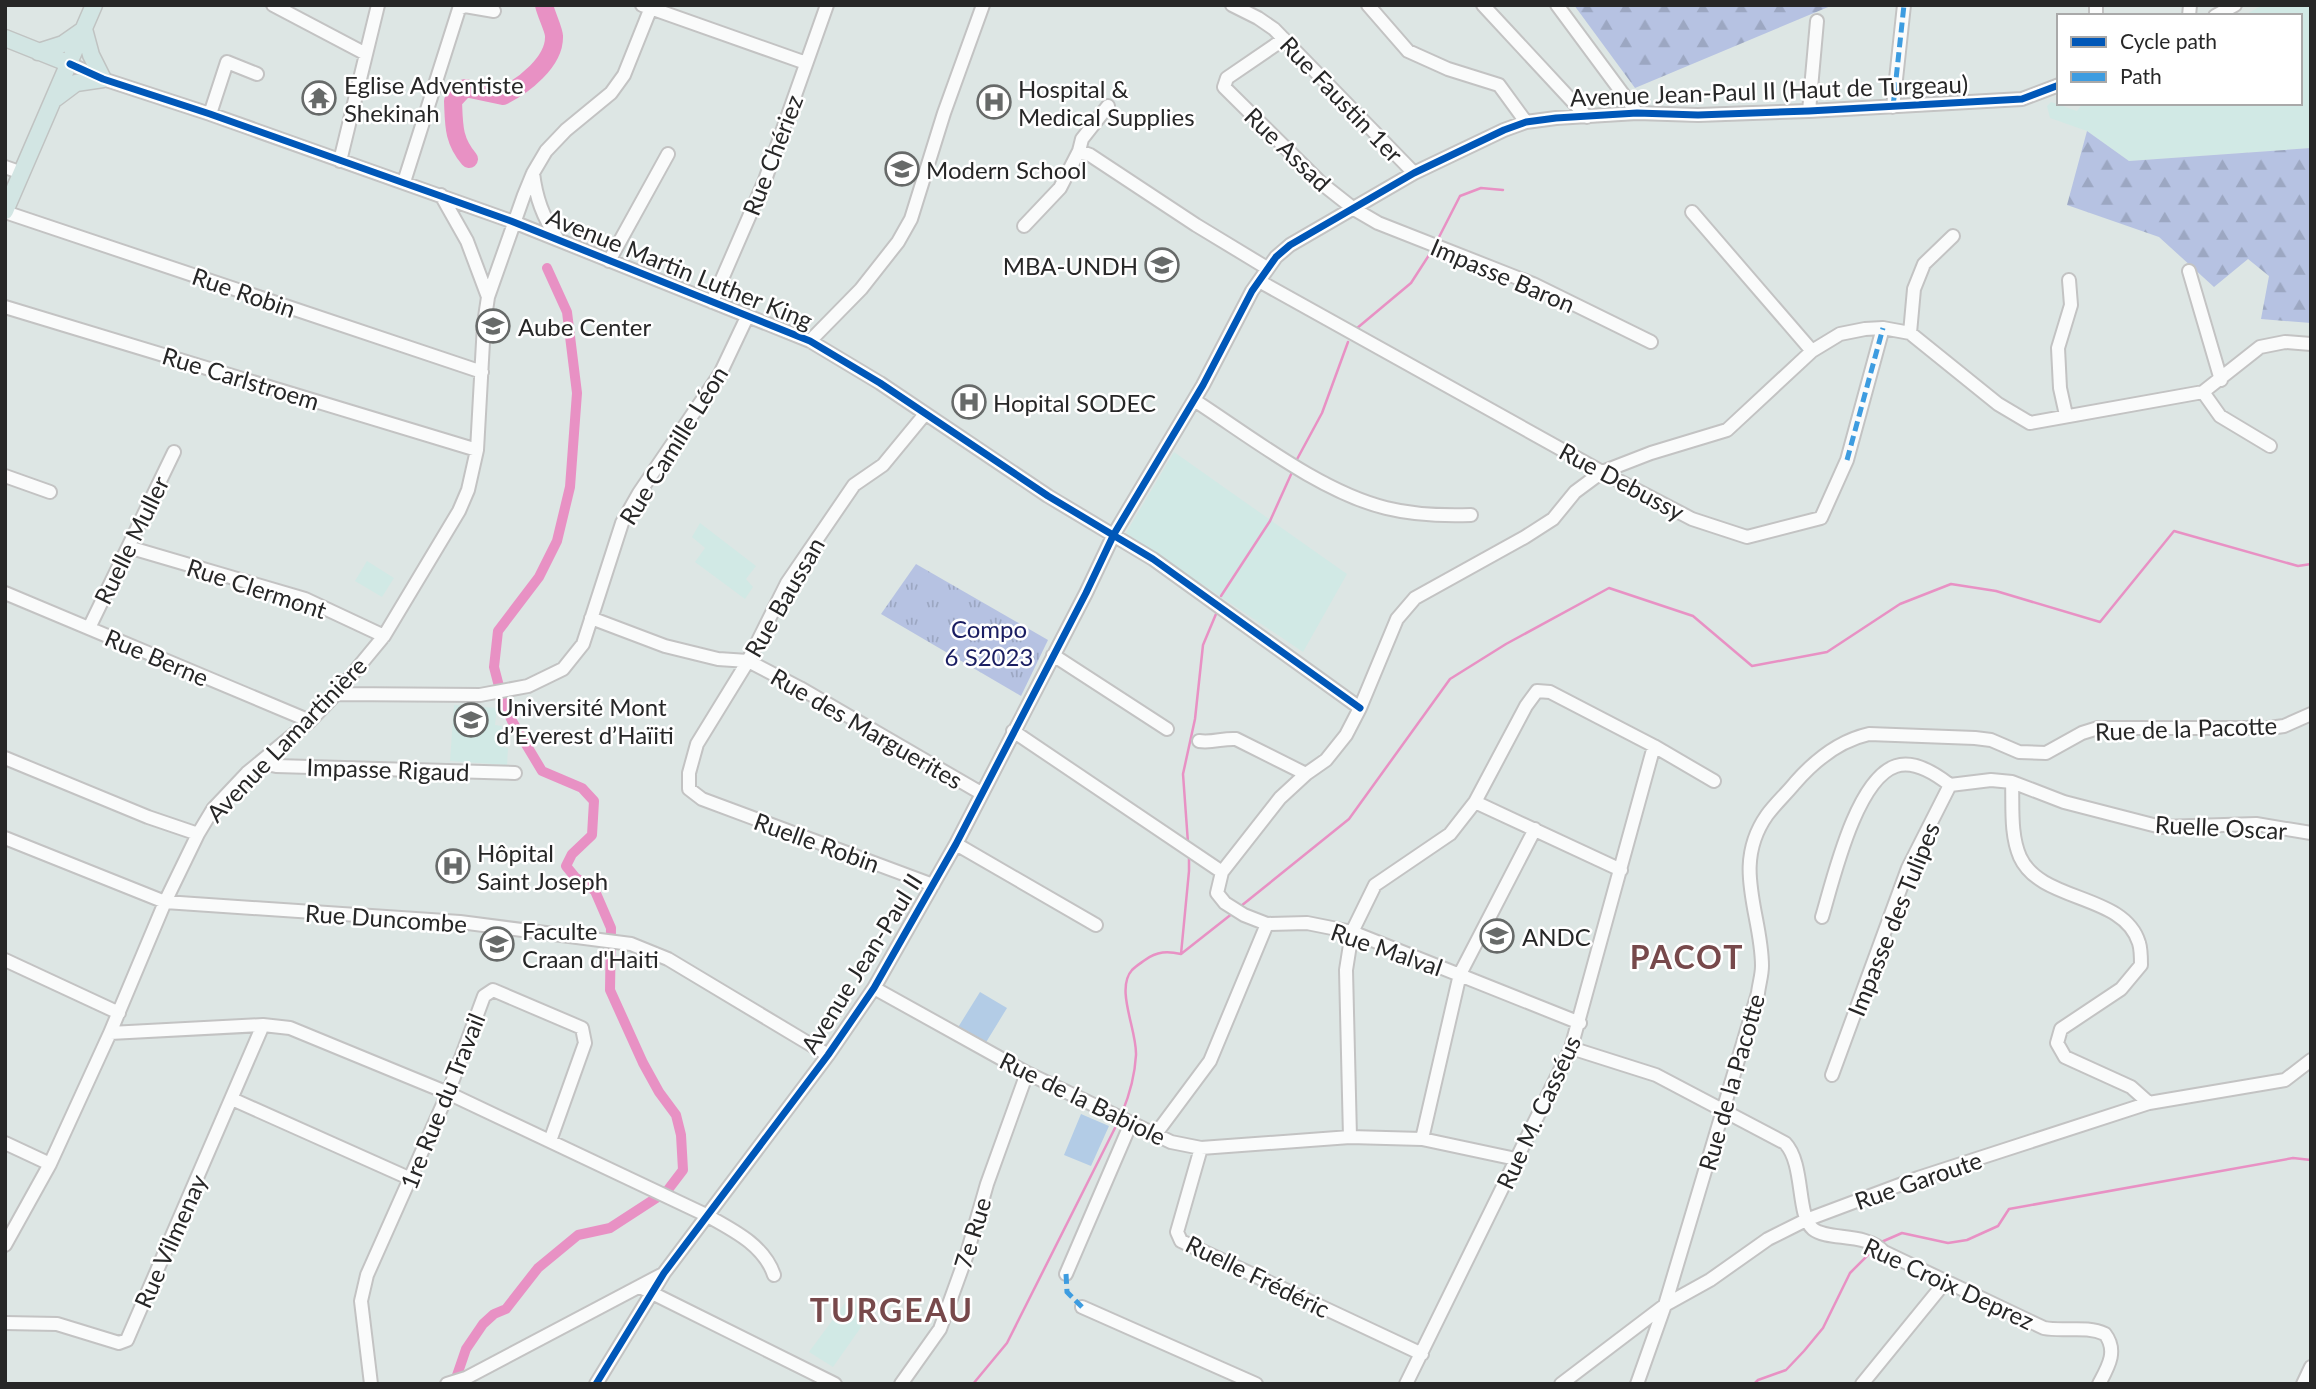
<svg xmlns="http://www.w3.org/2000/svg" width="2316" height="1389" font-family="Lato,sans-serif">
	<defs>
		<pattern id="forest-firs" width="22" height="20" patternUnits="userSpaceOnUse" patternTransform="scale(1.75)"><rect width="22" height="20" fill="#b6c2e2"/><path d="M5 1l3.5 6h-7zM16 11l3.5 6h-7z" fill="#9ca7c2"/></pattern>
		<pattern id="park-tufts" width="24" height="20" patternUnits="userSpaceOnUse" patternTransform="scale(1.75)"><rect width="24" height="20" fill="#b6c2e2"/><path d="M3 7l-1-3M5 7V3M7 7l1-3M15 17l-1-3M17 17v-4M19 17l1-3" fill="none" stroke="#9ca7c2"/></pattern>
	</defs>
	<rect width="100%" height="100%" fill="#dde6e4"/>
	<path fill="#d1e9e5" d="M2263,5H2311V148L2129,161L2087,131L2050,118L2047,106L2051,102L2077,111L2083,103H2300V16H2243Z
		M1174,452L1347,574L1303,652L1126,533Z
		M700,523L756,566L746,579L753,587L745,599L695,562L705,548L692,537Z
		M367,561L394,578L382,597L355,581Z
		M454,705L497,708L495,725L502,726L501,747L508,748L507,765L450,761Z
		M848,1299L871,1313L833,1367L809,1352Z"/>
	<path fill="url(#forest-firs)" d="M1574,5H1833L1635,88Z
		M2087,131L2129,161L2311,148V323L2261,319L2269,276L2248,259L2214,287L2159,237L2067,205Z"/>
	<path fill="url(#park-tufts)" d="M916,564L1048,640L1021,696L881,614Z"/>
	<path fill="#b3cce6" d="M980,992L1007,1008L985,1044L957,1029Z
		M1081,1114L1109,1126L1091,1166L1064,1155Z"/>
	<g fill="none" stroke-linecap="round" stroke-linejoin="round">
		<path stroke="#e891c4" stroke-width="2.5" d="M1437,241L1460,196L1481,188L1503,190
			M1356,329L1411,283L1431,252
			M1295,463L1322,413L1348,342
			M1221,596L1270,521L1293,470
			M1188,843L1183,774L1195,719L1203,645L1216,614
			M1241,906L1349,819L1450,679L1506,644L1609,588L1693,616L1752,666L1827,652L1900,604L1951,584L1996,591L2100,622L2174,531L2298,566L2311,564
			M1181,954L1233,913
			M1181,954L1189,871V856
			M1122,1113C1129,1096 1135,1073 1136,1055C1137,1030 1115,989 1132,970C1136,966 1141,963 1145,960C1157,951 1168,951 1181,954
			M1879,1243L1902,1233L1948,1243L1967,1240L1998,1226L2009,1209L2293,1158L2311,1160
			M973,1384L1007,1343L1118,1122
			M1754,1384L1758,1380L1786,1370L1804,1351L1823,1328L1850,1273L1875,1248"/>
		<path stroke="#e891c4" stroke-width="10" d="M454,1384L466,1349L483,1324L494,1314L506,1309L538,1268L578,1235L610,1228L667,1191L683,1170L681,1135L676,1115L659,1092L643,1063L610,990L611,928L595,891L575,877L566,866L572,854L592,835L594,801L582,788L542,771L512,721L502,698L494,667L498,631L539,577L557,541L570,487L577,393L567,312L547,268"/>
		<path stroke="#e891c4" stroke-width="18" d="M469,159C453,140 454,125 453,101L465,88L503,96C523,86 555,62 554,36C554,30 546,14 544,5"/>
		<defs>
			<path id="minor" d="M273,5L366,54
				M642,5L806,63
				M1232,5L1258,18L1274,29L1414,173
				M1368,5L1408,51L1448,69L1499,85L1526,122
				M1483,5L1587,117
				M1557,5L1637,113
				M2096,16V5
				M2189,16L2190,5
				M2215,16L2235,5
				M1284,39L1227,78L1224,87L1321,183L1354,209L1378,223L1533,284L1651,342
				M70,64L103,79L210,114L511,221L810,341L880,383L1048,496L1153,559L1360,708
				M1893,107L1904,5
				M1809,111L1817,21
				M210,114L227,62L257,74
				M1079,151L1090,155L1196,225L1267,268
				M340,161L378,5
				M5,167L22,173
				M533,173C536,198 543,217 557,238
				M404,182L459,9L465,6L494,11
				M441,195L467,241L488,297
				M5,212L482,372
				M1692,212L1812,351
				M1024,226L1060,188L1079,151L1082,139L1108,106
				M609,261L668,154
				M2189,271L2221,380
				M1259,281L1602,472L1692,519L1747,537L1821,518L1847,460L1883,328
				M712,302L765,180L827,5
				M5,307L477,450
				M1910,333L1914,289L1924,264L1953,236
				M810,341L861,289L898,242L911,219L944,113L983,5
				M2203,392L2220,416L2270,446
				M1194,400C1251,437 1321,492 1386,508C1414,515 1442,516 1471,515
				M925,414L883,465L854,485L787,583L748,661L697,744L689,773V789L702,799L933,885
				M2066,415L2060,388L2058,348L2071,305L2069,280
				M5,476L50,492
				M128,547L305,599L384,636
				M5,593L310,721
				M591,618L665,646L718,659L748,661L800,688L981,793
				M89,628L174,452
				M1053,655L1167,729
				M336,694L480,695L528,686L563,669L583,644L622,523L639,493L720,374L747,317
				M1013,731L1222,872L1217,893L1225,903L1244,915L1267,924L1307,923L1352,932L1580,1023
				M1199,741C1213,743 1223,738 1236,739L1306,774
				M5,758L148,817L198,834
				M262,763L276,766L515,773
				M2012,782C2013,806 2010,834 2020,857C2041,903 2124,893 2139,943C2141,949 2141,958 2141,965L2121,989L2061,1029L2057,1043L2065,1057L2131,1087L2149,1103
				M1475,802L1621,870
				M5,838L165,902L460,922L631,944L668,959L828,1055
				M956,844L1096,925
				M1222,872L1280,798L1306,774L1326,760L1346,735L1360,708L1397,619L1415,598L1525,537L1553,519L1575,492L1602,472L1651,453L1727,430L1812,351L1840,334L1865,329L1883,328L1910,333L1998,404L2030,423L2203,392L2260,347L2285,342L2311,344
				M1822,917C1833,880 1856,779 1896,766C1914,760 1936,774 1950,785
				M5,960L119,1013
				M874,988L1027,1073L1171,1142L1201,1148L1350,1137L1422,1139L1516,1159
				M110,1033L263,1025L290,1028L448,1093L706,1215C733,1230 764,1245 774,1275
				M1571,1048L1656,1075L1785,1143C1805,1164 1796,1215 1813,1229C1828,1241 1866,1232 1884,1252L2044,1328C2064,1332 2086,1325 2105,1334C2118,1351 2108,1367 2099,1384
				M1832,1075L1908,868L1950,785L1991,780L2012,782L2064,802L2161,827L2256,824L2311,833
				M232,1099L411,1179
				M1155,1135L1210,1061L1267,924
				M1350,1137L1346,970L1352,932L1375,885L1450,834L1475,802L1526,706L1537,691L1550,692L1654,746L1714,781
				M1422,1139L1460,974L1535,829
				M5,1143L50,1164
				M1201,1148L1177,1232L1181,1241L1422,1354
				M5,1245L50,1164L110,1033L165,902L198,834L213,809L247,773L310,721L336,694L384,636L459,511L468,490L477,450L484,324L488,297L524,195L533,173L546,151L566,130L611,93L624,75L652,5
				M1066,1274L1131,1123
				M644,1289L835,1384
				M1082,1307L1256,1384
				M5,1323L57,1324L119,1343L127,1340L263,1025
				M371,1384L361,1301L367,1275L448,1093L484,996L493,990L582,1028L585,1043L550,1141
				M447,1384L466,1378L661,1275
				M596,1384L664,1273L828,1055L874,988L956,844L1086,593L1114,534L1203,385L1252,291L1276,257L1290,245L1414,173L1504,130L1526,122L1556,118L1637,113L1698,115L1809,111L2022,99L2059,85
				M901,1384L940,1329L966,1257L987,1184L1027,1073
				M1406,1384L1571,1048L1654,746
				M1561,1384L1665,1305L1710,1280L1768,1239L1806,1220L1918,1178L2149,1103L2285,1080L2311,1060
				M1637,1384L1665,1305L1758,993C1759,984 1762,975 1762,966C1762,914 1731,866 1767,815C1775,804 1786,794 1795,783C1815,760 1838,741 1869,734L1975,738L1991,740L2019,752L2046,753L2082,733L2098,728H2269L2284,726L2311,714
				M1862,1384L1946,1281
				M2303,1384L2311,1367"/>
			<path id="major" d="M5,38L70,64
				M38,52L63,44L83,30
				M56,98L76,83L103,79L91,55L84,29
				M5,211L94,5"/>
		</defs>
		<use href="#minor" stroke="#c3c3c3" stroke-width="16"/>
		<use href="#major" stroke="#c0c3c2" stroke-width="19"/>
		<use href="#minor" stroke="#fafbfb" stroke-width="12"/>
		<use href="#major" stroke="#d2e5e3" stroke-width="16"/>
		<path stroke="#3d9ce0" stroke-width="5" stroke-dasharray="10 5" stroke-linecap="butt" d="M1893,107L1904,5
			M1847,460L1883,328
			M1066,1274L1067,1292L1082,1307"/>
		<defs>
			<path id="cycleway" d="M70,64L103,79L210,114L511,221L810,341L880,383L1048,496L1153,559L1360,708
				M596,1384L664,1273L828,1055L874,988L956,844L1086,593L1114,534L1203,385L1252,291L1276,257L1290,245L1414,173L1504,130L1526,122L1556,118L1637,113L1698,115L1809,111L2022,99L2059,85"/>
		</defs>
		<use href="#cycleway" stroke="#fff" stroke-width="11"/>
		<use href="#cycleway" stroke="#0057b8" stroke-width="7"/>
	</g>
	<defs>
		<symbol id="temple-ring" viewBox="-11 -11 22 22"><circle r="9.5" fill="#fff" stroke="#676a69" stroke-width="1.5"/><path d="M0-6L5-2H3V0L6.5 2.5H4V6H1.5V3h-3V6H-4V2.5H-6.5L-3 0V-2H-5Z" fill="#676a69"/></symbol>
		<symbol id="hospital-ring" viewBox="-11 -11 22 22"><circle r="9.5" fill="#fff" stroke="#676a69" stroke-width="1.5"/><path d="M-5-5h3v3.5h4V-5h3V5h-3V1.5h-4V5h-3Z" fill="#676a69"/></symbol>
		<symbol id="university-ring" viewBox="-11 -11 22 22"><circle r="9.5" fill="#fff" stroke="#676a69" stroke-width="1.5"/><path d="M0-5L7-2L0 1L-7-2ZM-4 1L0 2.5L4 1V4Q0 6-4 4Z" fill="#676a69"/></symbol>
	</defs>
	<g fill-rule="evenodd">
		<use href="#temple-ring" x="300" y="79" width="38" height="38"/>
		<use href="#hospital-ring" x="975" y="83" width="38" height="38"/>
		<use href="#university-ring" x="883" y="150" width="38" height="38"/>
		<use href="#university-ring" x="1143" y="246" width="38" height="38"/>
		<use href="#university-ring" x="474" y="307" width="38" height="38"/>
		<use href="#hospital-ring" x="950" y="383" width="38" height="38"/>
		<use href="#university-ring" x="452" y="701" width="38" height="38"/>
		<use href="#hospital-ring" x="434" y="847" width="38" height="38"/>
		<use href="#university-ring" x="1478" y="917" width="38" height="38"/>
		<use href="#university-ring" x="478" y="925" width="38" height="38"/>
	</g>
	<g text-anchor="middle" dominant-baseline="central" stroke-width="5" stroke-linejoin="round" paint-order="stroke">
		<g font-size="24" fill="#272727" stroke="#fff" text-anchor="start">
			<text x="344" y="84">Eglise Adventiste<tspan x="344" dy="28">Shekinah</tspan></text>
			<text x="1018" y="88">Hospital &amp;<tspan x="1018" dy="28">Medical Supplies</tspan></text>
			<text x="926" y="169">Modern School</text>
			<text x="1138" y="265" text-anchor="end">MBA-UNDH</text>
			<text x="518" y="326">Aube Center</text>
			<text x="993" y="402">Hopital SODEC</text>
			<text x="496" y="706">Université Mont<tspan x="496" dy="28">d’Everest d’Haïiti</tspan></text>
			<text x="477" y="852">Hôpital<tspan x="477" dy="28">Saint Joseph</tspan></text>
			<text x="522" y="930">Faculte<tspan x="522" dy="28">Craan d'Haiti</tspan></text>
			<text x="1522" y="936">ANDC</text>
		</g>
		<g font-size="24" fill="#272727" stroke="#fff">
			<text transform="translate(1769 90) rotate(-2)">Avenue Jean-Paul II (Haut de Turgeau)</text>
			<text transform="translate(1342 99) rotate(46)">Rue Faustin 1er</text>
			<text transform="translate(1288 149) rotate(44)">Rue Assad</text>
			<text transform="translate(772 155) rotate(-69)">Rue Chériez</text>
			<text transform="translate(680 268) rotate(22)">Avenue Martin Luther King</text>
			<text transform="translate(1503 275) rotate(23)">Impasse Baron</text>
			<text transform="translate(244 292) rotate(19)">Rue Robin</text>
			<text transform="translate(241 378) rotate(17)">Rue Carlstroem</text>
			<text transform="translate(673 445) rotate(-58)">Rue Camille Léon</text>
			<text transform="translate(1622 481) rotate(28)">Rue Debussy</text>
			<text transform="translate(131 540) rotate(-64)">Ruelle Muller</text>
			<text transform="translate(257 588) rotate(18)">Rue Clermont</text>
			<text transform="translate(784 597) rotate(-60)">Rue Baussan</text>
			<text transform="translate(157 657) rotate(23)">Rue Berne</text>
			<text transform="translate(867 728) rotate(30)">Rue des Marguerites</text>
			<text transform="translate(2186 728) rotate(-2)">Rue de la Pacotte</text>
			<text transform="translate(286 739) rotate(-46)">Avenue Lamartinière</text>
			<text transform="translate(388 769) rotate(2)">Impasse Rigaud</text>
			<text transform="translate(2221 827) rotate(3)">Ruelle Oscar</text>
			<text transform="translate(817 842) rotate(20)">Ruelle Robin</text>
			<text transform="translate(386 918) rotate(4)">Rue Duncombe</text>
			<text transform="translate(1893 919) rotate(-68)">Impasse des Tulipes</text>
			<text transform="translate(1387 949) rotate(19)">Rue Malval</text>
			<text transform="translate(861 963) rotate(-58)">Avenue Jean-Paul II</text>
			<text transform="translate(1731 1082) rotate(-74)">Rue de la Pacotte</text>
			<text transform="translate(1083 1098) rotate(26)">Rue de la Babiole</text>
			<text transform="translate(442 1101) rotate(-68)">1re Rue du Travail</text>
			<text transform="translate(1538 1112) rotate(-65)">Rue M. Casséus</text>
			<text transform="translate(1918 1180) rotate(-19)">Rue Garoute</text>
			<text transform="translate(972 1233) rotate(-73)">7e Rue</text>
			<text transform="translate(170 1241) rotate(-66)">Rue Vilmenay</text>
			<text transform="translate(1258 1276) rotate(26)">Ruelle Frédéric</text>
			<text transform="translate(1949 1283) rotate(25)">Rue Croix Deprez</text>
		</g>
		<g font-size="24" fill="#1a1e62" stroke="#fff">
			<text x="989" y="628">Compo<tspan x="989" dy="28">6 S2023</tspan></text>
		</g>
		<g font-size="32" font-weight="bold" letter-spacing="2" fill="#77494b" stroke="#fff">
			<text x="1687" y="956">PACOT</text>
			<text x="892" y="1309">TURGEAU</text>
		</g>
	</g>
	<rect width="2316" height="1389" fill="none" stroke="#272727" stroke-width="14"/>
	<rect x="2057" y="14" width="245" height="91" fill="#ffffff" stroke="#a9a9a9" stroke-width="2"/>
	<rect x="2071" y="37" width="35" height="10" fill="#0057b8" stroke="#a9a9a9" stroke-width="2"/>
	<text x="2120" y="49" font-size="21" fill="#272727">Cycle path</text>
	<rect x="2071" y="72" width="35" height="10" fill="#3d9ce0" stroke="#a9a9a9" stroke-width="2"/>
	<text x="2120" y="84" font-size="21" fill="#272727">Path</text>
</svg>
